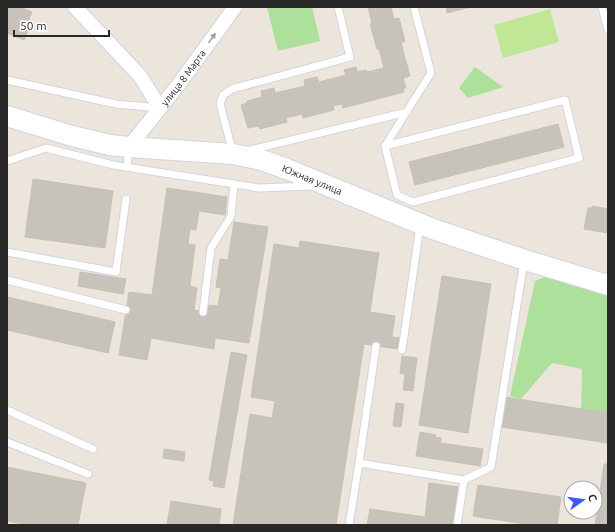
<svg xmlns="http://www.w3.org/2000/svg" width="615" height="532" font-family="Ubuntu,sans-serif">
	<rect width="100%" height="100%" fill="#ebe5dc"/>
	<path fill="#ade09a" d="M267,7H312L320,41L278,51Z
		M475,67L503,87L468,98L459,88Z
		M550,275L608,294V417L581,412L582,369L552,363L521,399L510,396L535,281Z"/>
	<path fill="#c0e796" d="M550,9L559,42L503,58L494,25Z"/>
	<path fill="#c7c3ba" stroke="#c6c1b5" d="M7,7H20L32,12L26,26L29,28L24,40L7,33L8,17H7Z
		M368,7H391L394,19L399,18L405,41L401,43L410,76L403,78L406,88H403L404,92L343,108L342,104L333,106L334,110L303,118L302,114L286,118L287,122L260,129L259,126L248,128L241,105L247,103V101L262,97L261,91L274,88L275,93L305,86L304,80L317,77L319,82L346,75L344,70L356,67L357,72L366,70L367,72L384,68L379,49H377L370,24L372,23Z
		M446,7H471L447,13Z
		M558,124L564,147L415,185L409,162Z
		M33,179L113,191L105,248L25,237Z
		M167,188L227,197L225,215L199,211L196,230L190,229L188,244L195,245L190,286L197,288L194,310L208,312L209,305L218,306L221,288L216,287L220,259L228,260L234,222L268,227L249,343L215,338L214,349L151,338L147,360L119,355L129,292L152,295Z
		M593,206L608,209V233L584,229L588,208H592Z
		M300,241L379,253L370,312L395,316L392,337L399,338L397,349L364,344L336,525H233L250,414L272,418L275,401L251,397L274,244L299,248Z
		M80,272L126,279L123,294L78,286Z
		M442,276L491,284L468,433L419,425Z
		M7,297L115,322L108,353L7,330Z
		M231,352L247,355L224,488L213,486L214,481L209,480Z
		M402,356L417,358L413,391L403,390L405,374L400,373Z
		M505,397L608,413V443L501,427Z
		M396,403L404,404L401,427L393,426Z
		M420,432L436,435L435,437L441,438L440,443L483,449L480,466L416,456Z
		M164,449L185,452L184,461L163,458Z
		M604,464H608V525H595Z
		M7,467L86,483L78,525H29L7,521Z
		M429,483L459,487L454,525H367L370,509L425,517Z
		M478,485L561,497L557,525H531L473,516Z
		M171,501L221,509L219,525H167Z"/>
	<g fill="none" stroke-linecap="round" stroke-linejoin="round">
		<defs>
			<path id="lane" d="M602,7L608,30
				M7,80L116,104L160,108
				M385,146L565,100L579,158L413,202L397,195L385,146L431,73L414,7
				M246,151L407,112
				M233,153L220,104L223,95L232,89L350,57L338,7
				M7,161L46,148L113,165L259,188L311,186
				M127,167L129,148
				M7,252L116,272L126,199
				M7,280L126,310
				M203,312L211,248L231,216L234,184
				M402,350L420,226
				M7,410L93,449
				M7,442L88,474
				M359,463L376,346
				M349,525L359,463L464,480L491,467L524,261
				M457,525L464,480"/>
			<g id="street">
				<path d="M75,7L140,76L160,108"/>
				<path id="s1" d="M129,147L179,84L235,7"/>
			</g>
			<g id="secondary">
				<path id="s2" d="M7,116L72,136L110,145L129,147L233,154L262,160L287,169L433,229L525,260L608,285"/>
			</g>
		</defs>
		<use href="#lane" stroke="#d1d3e2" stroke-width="9"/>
		<use href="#street" stroke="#d1d3e2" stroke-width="16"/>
		<use href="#secondary" stroke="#d1d3e2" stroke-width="22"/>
		<use href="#lane" stroke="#fff" stroke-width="7"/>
		<use href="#street" stroke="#fff" stroke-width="14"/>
		<use href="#secondary" stroke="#fff" stroke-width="20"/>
	</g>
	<defs><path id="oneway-solid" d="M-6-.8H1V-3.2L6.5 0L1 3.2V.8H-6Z"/></defs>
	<use fill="#9f9f9f" href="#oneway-solid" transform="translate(212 38) rotate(-55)"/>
	<g text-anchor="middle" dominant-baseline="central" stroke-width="3" stroke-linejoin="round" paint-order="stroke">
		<g font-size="10" fill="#292929" stroke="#fff">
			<text stroke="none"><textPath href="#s1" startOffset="88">улица 8 Марта</textPath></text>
			<text stroke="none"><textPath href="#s2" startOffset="314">Южная улица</textPath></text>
		</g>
	</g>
	<rect width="615" height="532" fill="none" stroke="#292929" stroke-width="16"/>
	<g transform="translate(583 500) rotate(76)"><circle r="19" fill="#ffffff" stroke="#a9a9a9"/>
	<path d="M0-3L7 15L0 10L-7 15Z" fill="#4057f3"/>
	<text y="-6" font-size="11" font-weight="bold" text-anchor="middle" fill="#292929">С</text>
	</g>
	<path d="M14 30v6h95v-6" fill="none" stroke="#292929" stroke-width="2"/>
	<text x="20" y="30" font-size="12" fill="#292929" stroke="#ffffff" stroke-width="3" paint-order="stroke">50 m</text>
</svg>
